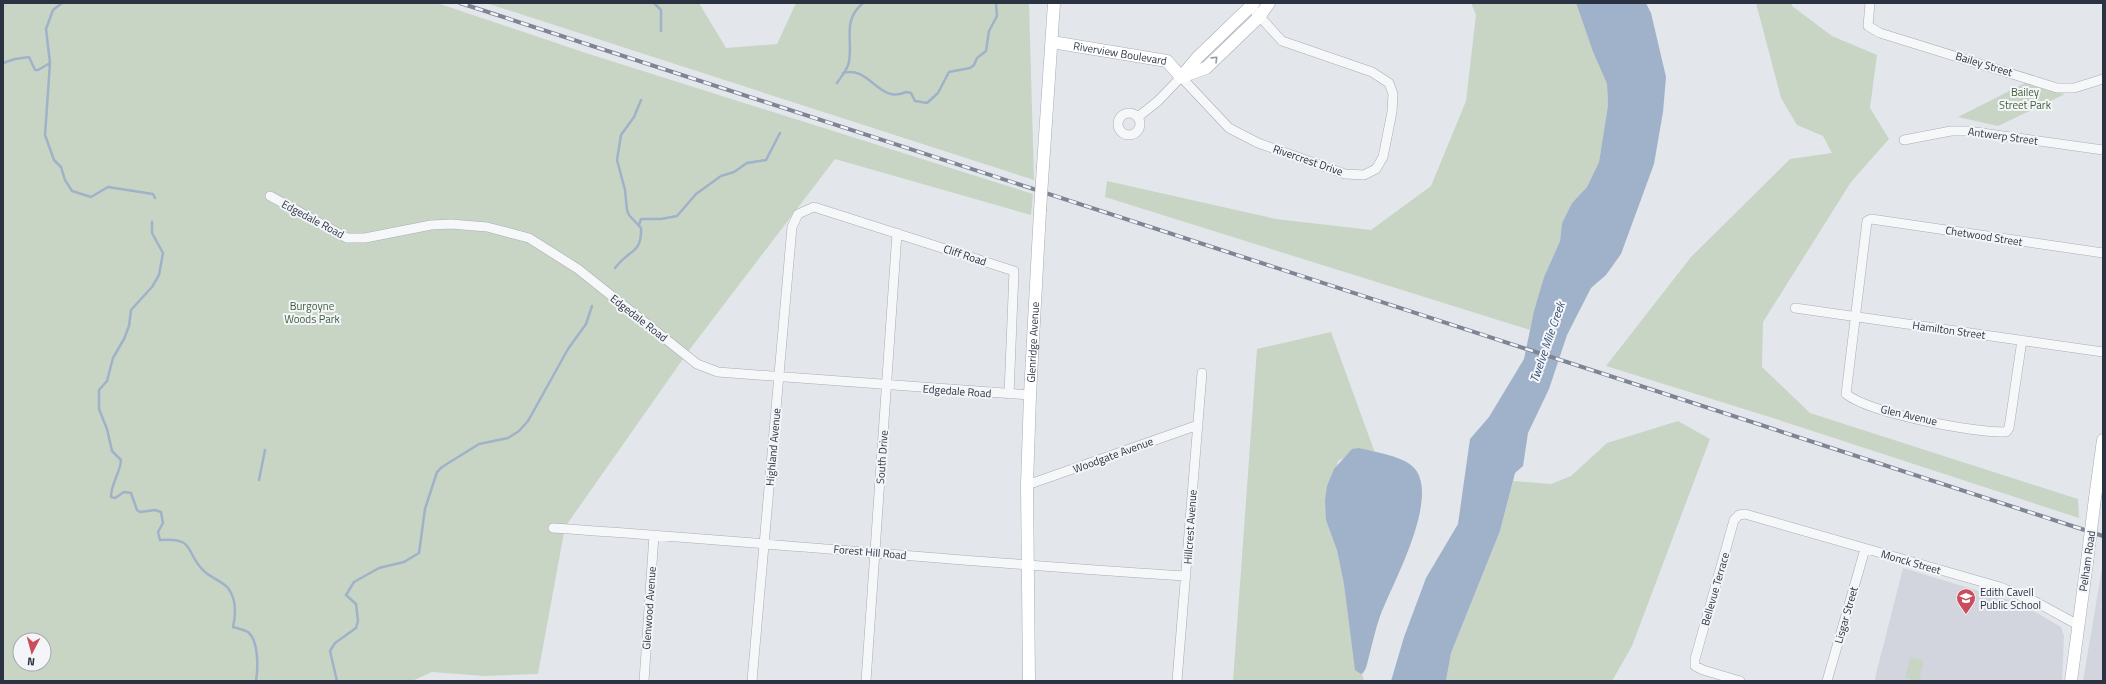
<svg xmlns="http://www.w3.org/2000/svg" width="2106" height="684" font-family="'Titillium Web',sans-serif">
	<rect width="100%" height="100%" fill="#e3e6eb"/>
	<path fill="#d2d5dd" d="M2103,562V681H2083Z
		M1903,568L2022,604L2061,627L2064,636L2062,681H1876L1875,678Z"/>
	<path fill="#c8d5c5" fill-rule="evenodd" d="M3,3H437L589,54L1033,194L1031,215L835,159L690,349L565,527L538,674L484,676L432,672L412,681H3ZM20,640H44V664H20Z
		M486,3H699L726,48L777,44L796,3H1029L1034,180Z
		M1471,3H1576L1593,52L1607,84L1608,105L1599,162L1587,187L1572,203L1562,223L1560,241L1544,277L1530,330L1105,197L1107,181L1276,219L1371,230L1431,186L1466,101L1476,15Z
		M1756,3H1792V6L1832,36L1877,55L1870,108L1889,139L1851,182L1763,322L1762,367L1810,413L2078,499L2079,518L1776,419L1606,366L1691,257L1790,159L1832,153L1823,136L1797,125L1781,98Z
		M2027,82L2046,90L2065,94L1998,126L1958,117Z
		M1331,332L1375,453L1356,452L1338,461L1336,471L1353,638L1364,681H1233L1257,349Z
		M1678,421L1710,439L1632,646L1612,681H1446L1451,653L1500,531L1513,481L1551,484L1571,476L1607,443Z
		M1910,657L1924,660L1919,681L1905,678Z"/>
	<path fill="#a0b2c9" d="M1576,3H1646L1651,13L1666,77L1663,112L1654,164L1621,254L1606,275L1591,288L1567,335L1549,389L1528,433L1523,466L1515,473L1500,531L1451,653L1446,681H1391L1404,637L1426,578L1458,524L1470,439L1489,417L1524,359L1534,311L1544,277L1560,241L1562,223L1572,203L1587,187L1599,162L1608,105L1607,84L1593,52Z
		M1359,448C1374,452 1405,456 1415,469C1438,497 1398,574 1385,604C1376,623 1372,647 1366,668L1363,673L1361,674L1355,670L1344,584L1337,550L1326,520L1325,500L1327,486L1334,469L1352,449Z"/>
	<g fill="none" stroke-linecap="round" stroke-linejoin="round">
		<path stroke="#a0b2c9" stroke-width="2.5" d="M62,3L53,10L46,29L50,63L45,135L54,160L61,167L65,180L72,191L91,197L108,187L153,194L155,198
			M654,3L661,10V31
			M3,63L15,59L29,57L35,70H38L50,63
			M843,73C870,65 879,105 906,92L911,93L915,101L927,103L938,93L949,72L970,68L974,65L977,58L986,51L989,31L997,16L996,3
			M837,83C841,77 848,69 849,62C853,38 842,21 863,3
			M152,222V233L163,253L159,275L152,287L131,310L129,326L124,339L113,358L107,381L99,390V409L107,429L112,451L121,460C120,474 111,483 111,497L115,498L124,492L131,493L137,510L140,512L155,510L161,512L163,523L158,532L160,540C197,537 184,553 205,572C212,578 223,582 228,588C237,600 236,614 233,627C237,628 244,630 248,632C259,641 258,669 256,681
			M639,225L641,219H661L677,216L696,194L721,176L734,172L747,163L766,160L780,133
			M615,268C629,249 642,254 641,228L629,215L627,210L625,190L617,160L621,135L634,117L641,100
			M259,480L265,450
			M337,681L330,651L335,643L356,628L358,621L356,604L346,595L354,582L379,568L404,562L419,553L425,509L437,472L442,467L479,444L508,438L519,431L528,421L568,349L586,324L592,306"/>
		<defs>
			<path id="street" d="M1870,3L1868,26L1880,33L2057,88H2074L2103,79
				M1118 124a11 11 0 1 1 22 0a11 11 0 1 1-22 0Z
				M1138,117L1158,101L1181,77L1229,128L1258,143L1345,174L1364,175L1376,169L1383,157L1392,112L1393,94L1389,83L1372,72L1282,41L1251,7
				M1904,140L1951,131H1968L2103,150
				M270,196L347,238H365L431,225L451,224L487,227L529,238L578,269L697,364L718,372L1030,395
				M1795,308L2103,352
				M2022,340L2009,428L2006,432C1972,432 1872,414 1846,394L1867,221L1871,219L2103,253
				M1027,485L1198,425
				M553,528C764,542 975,563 1186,576
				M644,681L654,535
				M752,681L792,227L798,214L814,207L1014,271L1009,394
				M866,681L897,233
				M1177,681L1202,373
				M1740,681L1703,670L1695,666V659L1734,520L1739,515L1745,514L2000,587L2034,601L2078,625
				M1827,681L1865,549"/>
			<g id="secondary">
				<path id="s1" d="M1052,42L1167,61L1181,77"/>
				<path d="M1182,76L1197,58L1254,3"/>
				<path d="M1181,77L1206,68L1259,17L1269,3"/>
				<path d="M1043,166L1054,3"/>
				<path d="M2095,498L2103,440"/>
				<path id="s2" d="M1029,681L1027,485L1030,395L1040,211"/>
				<path d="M2071,681L2087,562"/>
			</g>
		</defs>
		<use href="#street" stroke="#a8adb5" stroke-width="10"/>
		<use href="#secondary" stroke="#a8adb5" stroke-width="13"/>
		<use href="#street" stroke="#f6f7f9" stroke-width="9"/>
		<use href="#secondary" stroke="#fff" stroke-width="12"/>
		<defs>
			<path id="rail" d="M460,3L2103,536"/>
		</defs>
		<use href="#rail" stroke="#7d8594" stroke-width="4"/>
		<use href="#rail" stroke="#f3f5f8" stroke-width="2.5" stroke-dasharray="8" stroke-linecap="butt"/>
		<defs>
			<path id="secondary-bridge" d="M1040,211L1043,166
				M2087,562L2095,498"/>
		</defs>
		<use href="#secondary-bridge" stroke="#a8adb5" stroke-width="13" stroke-linecap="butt"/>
		<use href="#secondary-bridge" stroke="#fff" stroke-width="12"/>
	</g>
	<defs><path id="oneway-chevron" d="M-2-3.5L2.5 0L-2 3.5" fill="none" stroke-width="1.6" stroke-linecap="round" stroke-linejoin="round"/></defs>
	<use stroke="#9599a1" href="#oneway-chevron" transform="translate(1215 59) rotate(-44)"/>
	<defs>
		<symbol id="school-pin" viewBox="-11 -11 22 30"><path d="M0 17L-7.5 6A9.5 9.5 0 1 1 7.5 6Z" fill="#cb4d5c" stroke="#f3f5f8"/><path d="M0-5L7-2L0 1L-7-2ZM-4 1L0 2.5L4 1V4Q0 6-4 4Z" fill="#fff"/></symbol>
	</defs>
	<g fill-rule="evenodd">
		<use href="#school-pin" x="1955" y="587" width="22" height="30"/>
	</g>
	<g text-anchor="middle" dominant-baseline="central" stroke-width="4" stroke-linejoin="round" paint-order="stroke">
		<g font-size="11" fill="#2b3343" stroke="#f3f5f8">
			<text stroke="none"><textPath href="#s1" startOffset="69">Riverview Boulevard</textPath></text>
			<text transform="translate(1984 64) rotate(17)">Bailey Street</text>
			<text transform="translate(2003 136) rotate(8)">Antwerp Street</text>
			<text transform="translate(1308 160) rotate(19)">Rivercrest Drive</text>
			<text transform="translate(313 219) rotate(28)">Edgedale Road</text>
			<text transform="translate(1984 236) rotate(9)">Chetwood Street</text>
			<text transform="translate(965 255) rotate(18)">Cliff Road</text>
			<text transform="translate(639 318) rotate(38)">Edgedale Road</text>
			<text transform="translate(1949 330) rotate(8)">Hamilton Street</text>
			<text stroke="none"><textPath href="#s2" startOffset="339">Glenridge Avenue</textPath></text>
			<text transform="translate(957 391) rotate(4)">Edgedale Road</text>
			<text transform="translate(1909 415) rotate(13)">Glen Avenue</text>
			<text transform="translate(773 447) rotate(-85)">Highland Avenue</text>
			<text transform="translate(1113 455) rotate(-20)">Woodgate Avenue</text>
			<text transform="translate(882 457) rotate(-86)">South Drive</text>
			<text transform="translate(1190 527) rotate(-86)">Hillcrest Avenue</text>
			<text transform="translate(870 552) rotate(5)">Forest Hill Road</text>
			<text transform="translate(2087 561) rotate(-82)">Pelham Road</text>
			<text transform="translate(1911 562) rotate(16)">Monck Street</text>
			<text transform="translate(1715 589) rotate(-74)">Bellevue Terrace</text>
			<text transform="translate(649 608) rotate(-86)">Glenwood Avenue</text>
			<text transform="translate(1846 615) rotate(-74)">Lisgar Street</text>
		</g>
		<g font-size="11" fill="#3f5e39" stroke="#f3f5f8">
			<text x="2025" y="92">Bailey<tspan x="2025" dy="13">Street Park</tspan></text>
			<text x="312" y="306">Burgoyne<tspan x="312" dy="13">Woods Park</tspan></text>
		</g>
		<g font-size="11" fill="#2b3343" stroke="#f3f5f8" text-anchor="start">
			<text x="1980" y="592">Edith Cavell<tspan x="1980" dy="13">Public School</tspan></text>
		</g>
		<g font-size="12" font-style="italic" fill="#365076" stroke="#f3f5f8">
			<text transform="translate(1547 342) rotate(-71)">Twelve Mile Creek</text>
		</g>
	</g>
	<rect width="2106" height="684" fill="none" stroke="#2b3343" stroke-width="8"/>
	<g transform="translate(32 652) rotate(186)"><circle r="19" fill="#f3f5f8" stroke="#a3a7b0"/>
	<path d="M0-3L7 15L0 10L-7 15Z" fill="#cb4d5c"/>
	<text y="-6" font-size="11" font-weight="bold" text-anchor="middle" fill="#2b3343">N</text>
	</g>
</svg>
